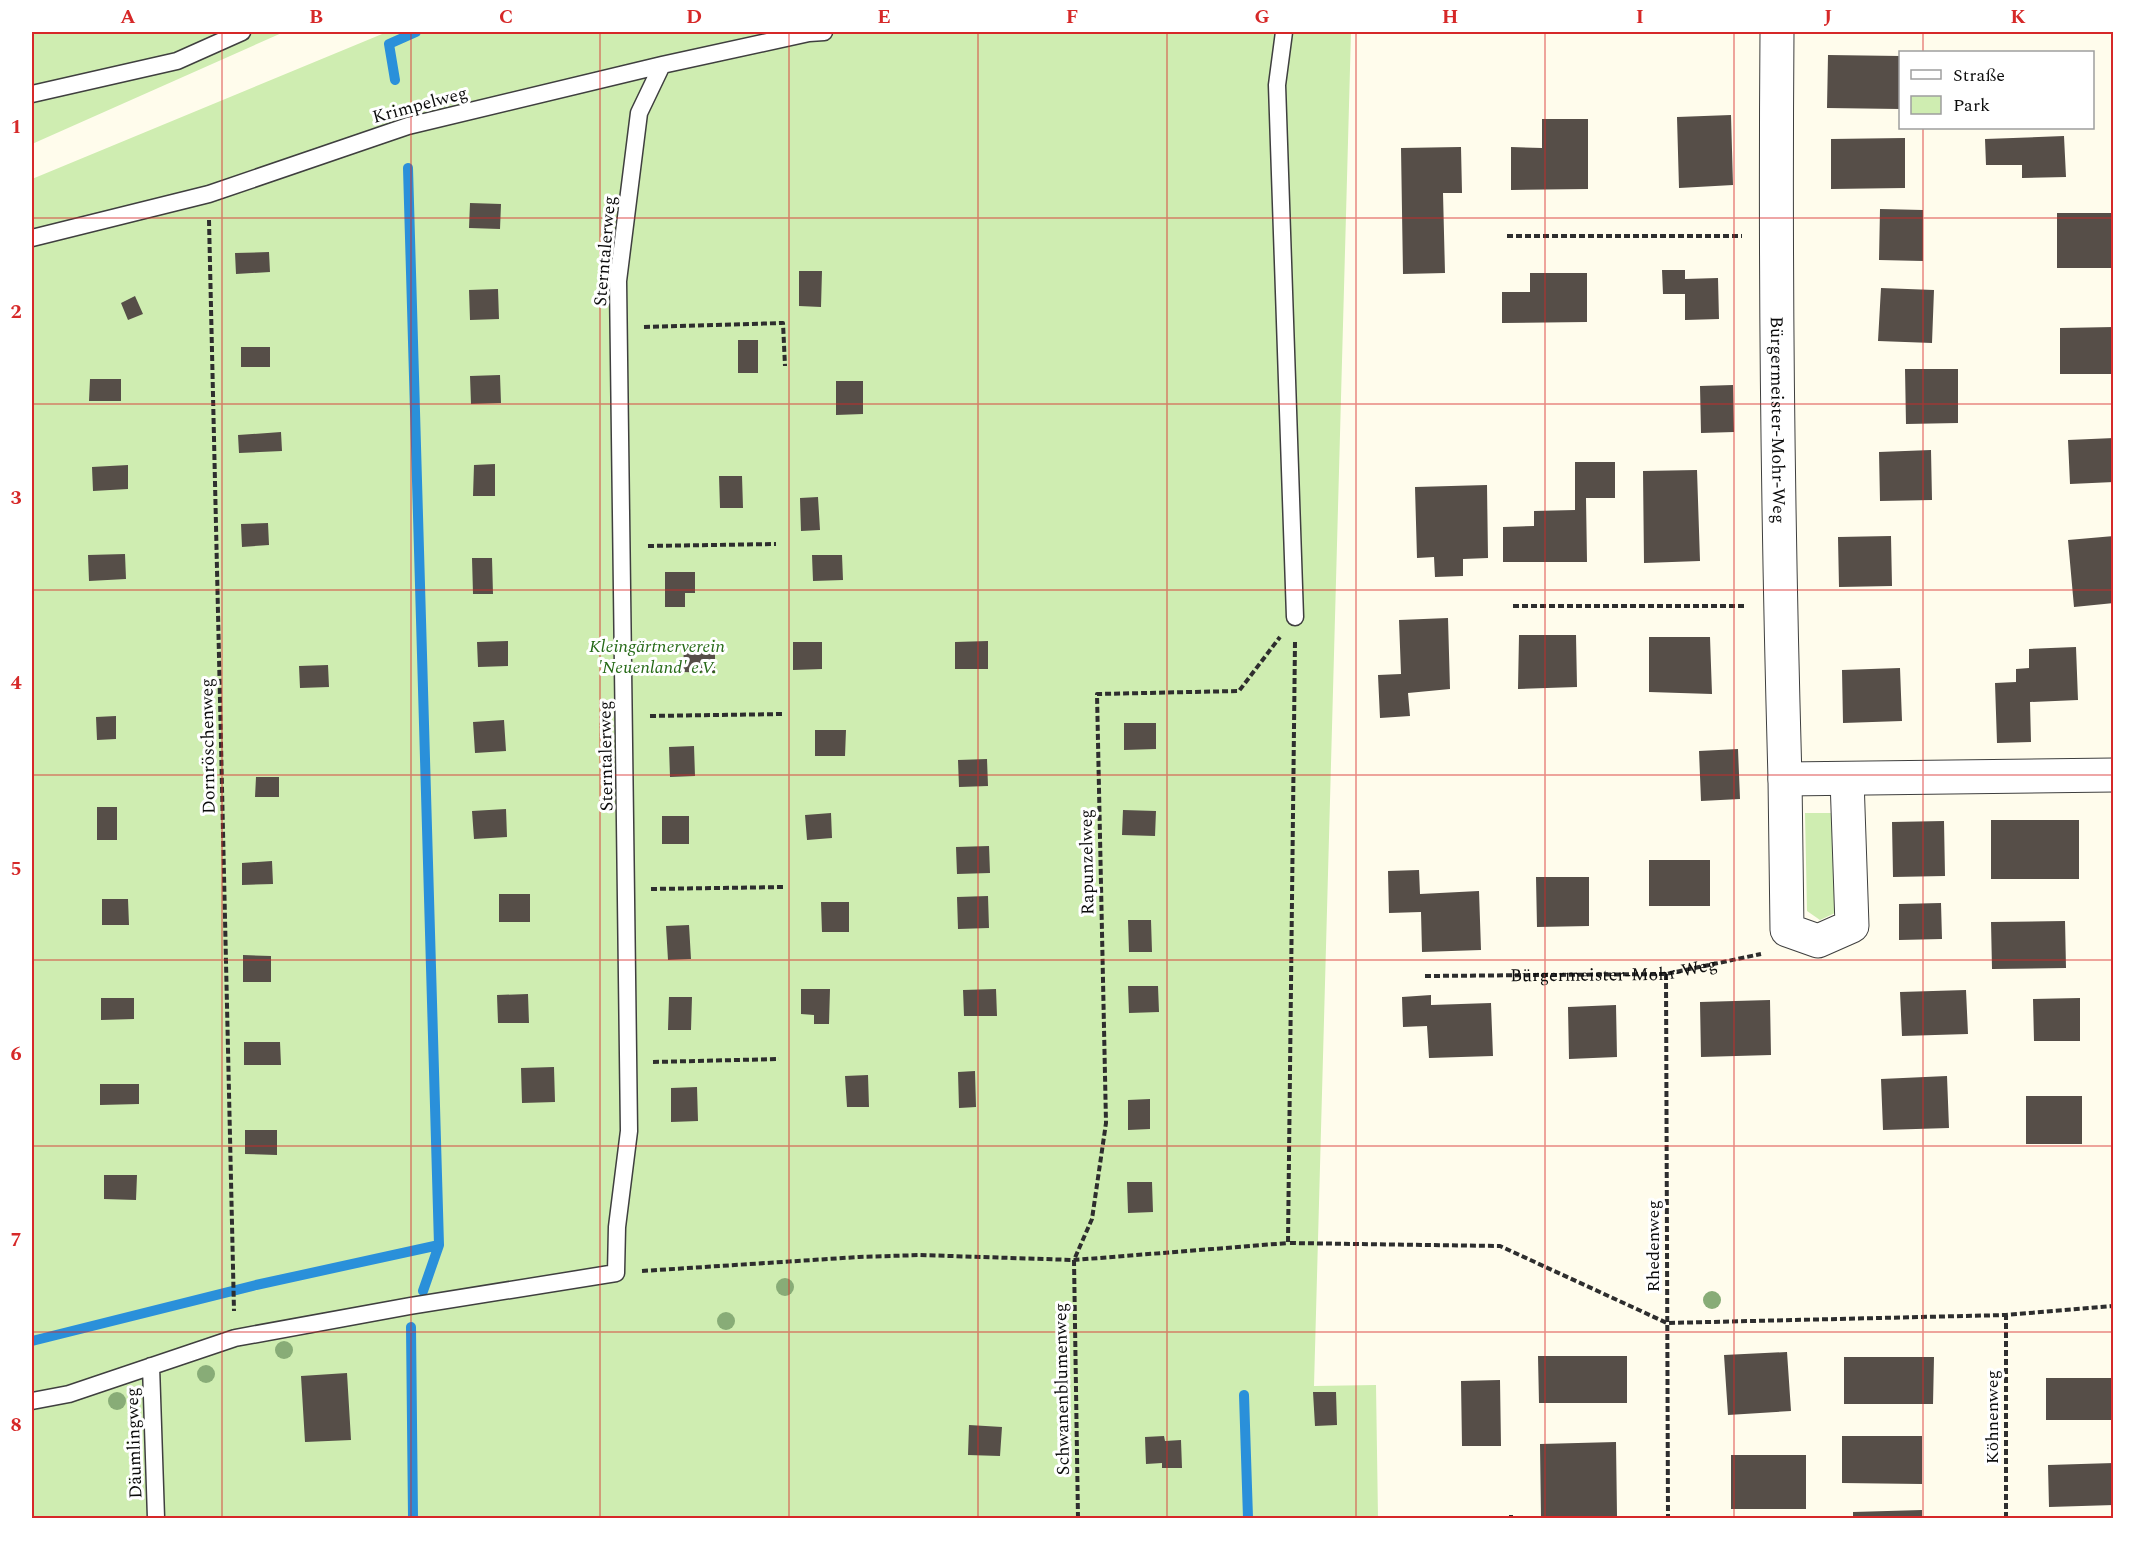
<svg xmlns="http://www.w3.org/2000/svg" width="2145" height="1550" font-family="Spectral,serif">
	<rect width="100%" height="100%" fill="#fffcec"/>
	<path fill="#cfedb1" d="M32,32H284L32,144Z
		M387,32H1351L1314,1386L1376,1385L1378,1518H32V179Z
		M1805,813H1834L1835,913L1820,920L1807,911Z"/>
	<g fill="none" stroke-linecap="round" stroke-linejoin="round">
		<path stroke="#2a90da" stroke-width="10" d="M395,80L389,44L416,32
			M408,168L439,1245L423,1291
			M411,1327L413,1518
			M32,1341L256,1285L439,1245
			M1244,1395L1248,1518"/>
	</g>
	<path fill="#564e48" d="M1828,55L1900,56V109L1827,108Z
		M1731,115L1733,185L1679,188L1677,117Z
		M1542,119H1588V189L1511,190V147L1542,148Z
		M2064,136L2066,177L2022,178V165H1986L1985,139Z
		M1905,138V188L1831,189V139Z
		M1461,147L1462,193H1443L1445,273L1403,274L1401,148Z
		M470,203L501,204L500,229L469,228Z
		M1880,209L1923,210V261L1879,260Z
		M2057,213H2114V268H2057Z
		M269,252L270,272L236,274L235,253Z
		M1662,270H1685V279L1718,278L1719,319L1685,320V294H1663Z
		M799,271H822L821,307L799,306Z
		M1530,273H1587V322L1502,323V292H1530Z
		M1881,288L1934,290L1932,343L1878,341Z
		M498,289L499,319L470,320L469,290Z
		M135,296L143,314L128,320L121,303Z
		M2114,327V374H2060V328Z
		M738,340H758V373H738Z
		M241,347H270V367H241Z
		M1905,369H1958V423L1906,424Z
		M500,375L501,403L471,404L470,376Z
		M90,379H121V401H89Z
		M836,381H863V414L836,415Z
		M1733,385L1734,432L1701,433L1700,386Z
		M281,432L282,451L239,453L238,435Z
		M2114,438V482L2070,484L2068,440Z
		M1931,450L1932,500L1880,501L1879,452Z
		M1575,462H1615V498H1586L1587,562H1503V527L1534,526V511L1575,510Z
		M495,464V496H473L474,465Z
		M128,465V489L93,491L92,467Z
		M1697,470L1700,561L1644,563L1643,471Z
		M719,476H742L743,508H720Z
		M1487,485L1488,558L1463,559V576L1435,577L1434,557L1417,558L1415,487Z
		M818,497L820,530L801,531L800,498Z
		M268,523L269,545L242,547L241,524Z
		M1891,536L1892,586L1839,587L1838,537Z
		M2114,536V603L2074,607L2068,540Z
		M125,554L126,579L89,581L88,555Z
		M812,555H842L843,580L813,581Z
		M472,558H492L493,594H473Z
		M665,572H695V593H685V607H665Z
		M1448,618L1450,689L1408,693L1410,716L1380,718L1378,675L1401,674L1399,620Z
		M1519,635H1576L1577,687L1518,689Z
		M1649,637H1710L1712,694L1649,692Z
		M508,641V666L478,667L477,642Z
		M988,641V669H955V642Z
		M793,642H822V669L793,670Z
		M684,645L715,646V673L683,672Z
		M2076,647L2078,700L2030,702L2031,742L1997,743L1995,683L2016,682V669L2029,668V649Z
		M328,665L329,687L300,688L299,666Z
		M1900,668L1902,721L1843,723L1842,670Z
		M116,716V739L97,740L96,717Z
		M504,720L506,751L475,753L473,722Z
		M1124,723H1156V749L1124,750Z
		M815,730H846L845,756H815Z
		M694,746L695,776L670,777L669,747Z
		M1738,749L1740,799L1701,801L1699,751Z
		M987,759L988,786L959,787L958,760Z
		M256,777H279V797H255Z
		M97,807H117V840H97Z
		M506,809L507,837L474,839L472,811Z
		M1123,810L1156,811L1155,836L1122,835Z
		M831,813L832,838L807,840L805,815Z
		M662,816H689V844H662Z
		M1991,820H2079V879H1991Z
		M1944,821L1945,876L1893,877L1892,822Z
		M989,846L990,873L957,874L956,847Z
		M1649,860H1710V906H1649Z
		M272,861L273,884L242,885V863Z
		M1419,870L1420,894L1479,891L1481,950L1422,952L1421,912L1389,913L1388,871Z
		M1536,877H1589V926L1537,927Z
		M499,894H530V922H499Z
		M988,896L989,928L958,929L957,897Z
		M102,899H128L129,925H102Z
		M821,902H849V932H822Z
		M1941,903L1942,939L1899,940V904Z
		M1128,920H1151L1152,952H1129Z
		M2065,921L2066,968L1992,969L1991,922Z
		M689,925L691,959L668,960L666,926Z
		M243,955L271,956V982H243Z
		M1128,986H1158L1159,1012L1129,1013Z
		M801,989H830L829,1024H814V1015L801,1014Z
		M996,989L997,1016H964L963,990Z
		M1966,990L1968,1034L1902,1036L1900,992Z
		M528,994L529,1023H498L497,995Z
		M1431,995V1005L1491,1003L1493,1056L1429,1058L1427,1026L1403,1027L1402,997Z
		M669,997H692L691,1030H668Z
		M101,998H134V1019L101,1020Z
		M2080,998V1041H2034L2033,999Z
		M1770,1000L1771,1055L1701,1057L1700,1002Z
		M1616,1005L1617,1057L1569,1059L1568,1007Z
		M244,1042H280L281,1065H244Z
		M554,1067L555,1102L522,1103L521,1068Z
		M975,1071L976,1107L959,1108L958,1072Z
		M868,1075L869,1107H847L845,1076Z
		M1947,1076L1949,1128L1883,1130L1881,1079Z
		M100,1084H139V1104L100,1105Z
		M697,1087L698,1121L671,1122V1088Z
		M2026,1096H2082V1144H2026Z
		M1150,1099V1129L1128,1130V1100Z
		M245,1130H277V1155L245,1154Z
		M104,1175H137L136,1200L104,1199Z
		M1127,1182H1152L1153,1212L1128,1213Z
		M1787,1352L1791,1411L1728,1415L1724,1355Z
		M1538,1356H1627V1403H1539Z
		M1844,1357H1934L1933,1404H1844Z
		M347,1373L351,1440L305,1442L301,1376Z
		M2046,1378H2114V1420H2046Z
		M1500,1380L1501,1446H1462L1461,1381Z
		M1313,1392H1336L1337,1425L1315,1426Z
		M969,1425L1002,1427L1000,1456L968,1455Z
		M1164,1436L1165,1441L1181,1440L1182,1468H1162V1463L1146,1464L1145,1437Z
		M1842,1436H1922V1484L1842,1483Z
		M1616,1442L1617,1516L1541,1517L1540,1444Z
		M1731,1455H1806V1509H1731Z
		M2114,1463V1505L2049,1507L2048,1465Z
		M1922,1510V1518H1853V1512Z"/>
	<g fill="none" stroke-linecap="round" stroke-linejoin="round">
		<defs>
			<path id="service" d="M1284,32L1277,85L1295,617
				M32,94L177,61L242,32
				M32,238L209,194L408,126L662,65L809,33L824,32
				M151,1366L156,1518
				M32,1401L69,1394L235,1338L410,1306L616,1273L617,1227L629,1131L618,281L639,113L662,65"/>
			<g id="minor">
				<path id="s2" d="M1777,32C1775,281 1778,530 1785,779L2114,775"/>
				<path d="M1785,779L1787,930L1818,941L1852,926L1847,779"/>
			</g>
		</defs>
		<use href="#service" stroke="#3f3f3f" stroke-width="19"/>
		<use href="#minor" stroke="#3f3f3f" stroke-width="35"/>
		<g stroke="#2e2e2e" stroke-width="4" stroke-dasharray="6 3" stroke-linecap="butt">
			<path d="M209,220L234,1311"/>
			<path d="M1507,236H1742"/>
			<path d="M644,327L783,323L785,366"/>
			<path d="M648,546L776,544"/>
			<path d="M1513,606H1747"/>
			<path d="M1295,642L1288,1243L1500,1246L1667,1323L2006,1315L2114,1306"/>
			<path d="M650,716L784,714"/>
			<path d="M651,889L784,887"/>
			<path d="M1666,974L1668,1518"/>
			<path id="s1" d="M1425,976L1666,974L1761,954"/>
			<path d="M653,1062L779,1059"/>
			<path d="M642,1271L859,1257L920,1255L1074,1260L1288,1243"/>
			<path d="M1511,1515V1518"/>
			<path d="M1078,1518L1074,1260L1092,1219L1106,1123L1097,694L1239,691L1280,637"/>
			<path d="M2006,1518V1315"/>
		</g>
		<use href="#service" stroke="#fff" stroke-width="16"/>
		<use href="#minor" stroke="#fff" stroke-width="33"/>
	</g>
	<g fill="#88ac77">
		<circle cx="785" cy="1287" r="9"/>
		<circle cx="1712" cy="1300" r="9"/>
		<circle cx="726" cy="1321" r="9"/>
		<circle cx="284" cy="1350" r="9"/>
		<circle cx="206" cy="1374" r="9"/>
		<circle cx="117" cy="1401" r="9"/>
	</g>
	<path fill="none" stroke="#d62828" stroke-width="1.5" stroke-opacity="0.55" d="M222,32V1518M411,32V1518M600,32V1518M789,32V1518M978,32V1518M1167,32V1518M1356,32V1518M1545,32V1518M1734,32V1518M1923,32V52M1923,128V1518M32,218H2114M32,404H2114M32,590H2114M32,775H2114M32,960H2114M32,1146H2114M32,1332H2114"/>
	<g text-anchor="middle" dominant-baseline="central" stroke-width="6" stroke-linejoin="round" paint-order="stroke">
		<g font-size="18" fill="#0c0c0c" stroke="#fff">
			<text transform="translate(420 105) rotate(-15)">Krimpelweg</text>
			<text transform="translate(605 251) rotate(-85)">Sterntalerweg</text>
			<text stroke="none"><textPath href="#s2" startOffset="388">Bürgermeister-Mohr-Weg</textPath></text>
			<text transform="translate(208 746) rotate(-91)">Dornröschenweg</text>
			<text transform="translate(606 756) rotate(-91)">Sterntalerweg</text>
			<text transform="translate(1087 862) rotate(-91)">Rapunzelweg</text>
			<text stroke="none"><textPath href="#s1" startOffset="189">Bürgermeister-Mohr-Weg</textPath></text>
			<text transform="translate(1653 1246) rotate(-90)">Rhedenweg</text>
			<text transform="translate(1062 1389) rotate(-91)">Schwanenblumenweg</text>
			<text transform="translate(1992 1417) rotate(-90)">Köhnenweg</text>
			<text transform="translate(134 1443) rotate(-92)">Däumlingweg</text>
		</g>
		<g font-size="18" font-style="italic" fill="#266a17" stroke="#fff">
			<text x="657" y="646">Kleingärtnerverein<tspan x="657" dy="21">'Neuenland' e.V.</tspan></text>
		</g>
	</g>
	<rect width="2145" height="1550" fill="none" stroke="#ffffff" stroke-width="66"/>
	<rect x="1899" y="51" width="195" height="78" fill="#ffffff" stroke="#9e9e9e" stroke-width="1.5"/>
	<rect x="1911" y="70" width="30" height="9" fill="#ffffff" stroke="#9e9e9e" stroke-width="1.5"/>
	<text x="1953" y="81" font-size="18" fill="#0c0c0c">Straße</text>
	<rect x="1911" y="96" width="30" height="18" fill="#cfedb1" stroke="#9e9e9e" stroke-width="1.5"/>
	<text x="1953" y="111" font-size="18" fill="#0c0c0c">Park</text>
	<rect x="33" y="33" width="2079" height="1484" fill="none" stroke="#d62828" stroke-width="2"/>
	<g font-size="20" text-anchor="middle" font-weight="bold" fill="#d62828">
		<text x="128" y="23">A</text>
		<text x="316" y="23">B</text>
		<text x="506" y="23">C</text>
		<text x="694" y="23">D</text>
		<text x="884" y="23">E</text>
		<text x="1072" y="23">F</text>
		<text x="1262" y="23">G</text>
		<text x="1450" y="23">H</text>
		<text x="1640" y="23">I</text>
		<text x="1828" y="23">J</text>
		<text x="2018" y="23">K</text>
		<text x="16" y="133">1</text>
		<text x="16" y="318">2</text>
		<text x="16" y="504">3</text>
		<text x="16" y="689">4</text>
		<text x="16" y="875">5</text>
		<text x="16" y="1060">6</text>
		<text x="16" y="1246">7</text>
		<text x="16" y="1431">8</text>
	</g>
</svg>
